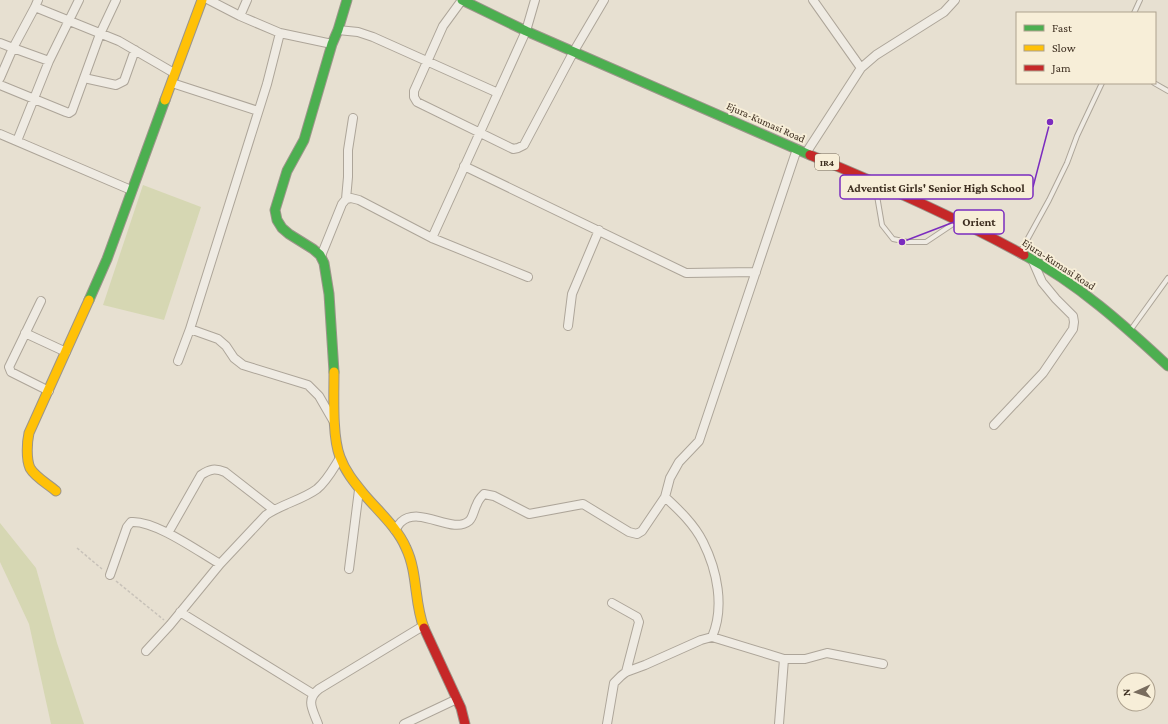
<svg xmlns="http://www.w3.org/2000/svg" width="1168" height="724" font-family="'Crimson Pro',serif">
	<rect width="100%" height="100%" fill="#e7e0d1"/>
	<path fill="#d6d7b3" d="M143,185L201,207L164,320L103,305Z
		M0,523L36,568L57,643L84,724H51L29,624L0,562Z"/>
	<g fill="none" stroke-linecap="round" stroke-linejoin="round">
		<defs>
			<path id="lane" d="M1134,13L1140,0
				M1154,83L1168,91
				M875,184L882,225L893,239L908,242H926L956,222
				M1021,251L1049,200L1067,163L1077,136L1102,83
				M1132,328L1168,278"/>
			<path id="street" d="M38,0L35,7L119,41L174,73
				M209,0L240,16L280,33
				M462,0L443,26L414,91V97L417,102L513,149L518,148L524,145L574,51L604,0
				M813,0L861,68
				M240,16L247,0
				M338,30L358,32L373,37L498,93
				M0,43L13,48L35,7
				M0,78L13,48L49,61
				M84,78L116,85L124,81L135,50
				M172,83L258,111
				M0,85L66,112L69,113L72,111L100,34L116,0
				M0,134L131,190
				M17,141L49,61L79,0
				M806,153L861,68L876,55L944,12L955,0
				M464,166L686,273L756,272
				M346,199L348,177V150L353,118
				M432,238L526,31L535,0
				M321,256L342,204L346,199L351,198L359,200L432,238L528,277
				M41,301L9,367L11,372L49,391
				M568,326L572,294L599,230
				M190,329L218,339L226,346L234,358L243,365L308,385L319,396L334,422
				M25,333L66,352
				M178,361L190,329L267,84L280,33L332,44
				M994,425L1043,373L1073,329L1074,322L1073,316L1056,299L1042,282L1032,259
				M395,530C397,527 399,524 401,522C420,505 452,535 469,521C473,518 474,509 477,504C478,501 481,497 484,494L494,496L529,514L583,504L629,532L637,534L642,531L665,497
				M168,533L201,475C210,469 215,468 225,472L274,510
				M349,569L359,490
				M110,575L127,527L131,522C155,520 199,552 220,564
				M612,603L637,617L639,622L626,672
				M180,612L313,694
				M712,637C725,607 717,570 703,542C694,524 679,510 665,497L670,478L679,462L699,441L797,149
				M146,651L170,625L220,564L266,515C282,504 302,500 317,489C327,481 333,469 340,458
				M318,724C313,710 305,700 319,689L423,626
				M404,724L457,699
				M607,724L614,683L621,676L626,672L645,665L701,640L712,637L784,659H805L827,653L883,664
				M779,724L784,659"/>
			<path id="fast" d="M462,0L526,31L810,155
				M1024,255C1077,283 1124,325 1168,366
				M89,300L107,259L165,100
				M334,372L329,294L324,263L320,255L313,249L289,234L282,228L277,220L275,210L287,171L304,140L332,44L338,30L347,0"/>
			<path id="slow" d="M165,100L202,0
				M334,372C334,396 332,436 340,457C345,471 354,482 363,493C378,511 397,527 406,548C418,573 414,603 424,628
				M56,491C48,484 35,477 30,468C26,459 27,442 29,433L89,300"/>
			<path id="jam" d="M810,155C883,185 955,217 1024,255
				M424,628L461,708L465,724"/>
		</defs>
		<use href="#lane" stroke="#ada599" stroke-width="6"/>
		<use href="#street" stroke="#ada599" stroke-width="10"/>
		<use href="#fast" stroke="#9c958a" stroke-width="11"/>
		<use href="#slow" stroke="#9c958a" stroke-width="11"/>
		<use href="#jam" stroke="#9c958a" stroke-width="11"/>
		<path stroke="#c8c2b9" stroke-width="1.5" stroke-dasharray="3 2" stroke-linecap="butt" d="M77,548L102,569
			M116,581L164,620"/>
		<use href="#lane" stroke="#efebe3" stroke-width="4"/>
		<use href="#street" stroke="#efebe3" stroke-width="8"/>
		<use href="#fast" stroke="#4caf50" stroke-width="9"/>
		<use href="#slow" stroke="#ffc107" stroke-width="9"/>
		<use href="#jam" stroke="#c62828" stroke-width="9"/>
	</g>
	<g text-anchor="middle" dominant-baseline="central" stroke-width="4" stroke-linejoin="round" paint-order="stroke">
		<rect fill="#f7eed8" stroke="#756857" stroke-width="1" x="815" y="154" width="24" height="16" rx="3"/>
		<g font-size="10" font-weight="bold" fill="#3d2e20">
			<text x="827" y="162">IR4</text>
		</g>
		<g font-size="11" fill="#3d2e20" stroke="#f7eed8">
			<text transform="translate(766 122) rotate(24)">Ejura-Kumasi Road</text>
			<text transform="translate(1059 264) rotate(33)">Ejura-Kumasi Road</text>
		</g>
	</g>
	<path fill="none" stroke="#7b2cbf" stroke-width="1.5" d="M1050 122L1033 187M902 242L954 222"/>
	<g fill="#7b2cbf" stroke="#f7eed8" stroke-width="1.5">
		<circle cx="1050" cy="122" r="4"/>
		<circle cx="902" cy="242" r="4"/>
	</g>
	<g fill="#f7eed8" stroke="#7b2cbf" stroke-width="1.5">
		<rect x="840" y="175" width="193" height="24" rx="4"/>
		<rect x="954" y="210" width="50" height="24" rx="4"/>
	</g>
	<g font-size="12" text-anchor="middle" font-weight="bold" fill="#3d2e20">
		<text x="936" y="192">Adventist Girls' Senior High School</text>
		<text x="979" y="226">Orient</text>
	</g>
	<rect x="1016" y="12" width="140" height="72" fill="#f7eed8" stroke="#ada18e"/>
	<rect x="1024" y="25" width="20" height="6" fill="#4caf50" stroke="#ada18e"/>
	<text x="1052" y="32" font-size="12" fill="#3d2e20">Fast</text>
	<rect x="1024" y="45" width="20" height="6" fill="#ffc107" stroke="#ada18e"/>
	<text x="1052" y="52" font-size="12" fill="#3d2e20">Slow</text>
	<rect x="1024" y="65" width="20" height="6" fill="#c62828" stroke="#ada18e"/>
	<text x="1052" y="72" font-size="12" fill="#3d2e20">Jam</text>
	<g transform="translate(1136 692) rotate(267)"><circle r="19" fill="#f7eed8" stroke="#ada18e"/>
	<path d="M0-3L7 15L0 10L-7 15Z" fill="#786c5e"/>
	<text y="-6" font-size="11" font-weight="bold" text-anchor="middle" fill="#3d2e20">N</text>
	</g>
</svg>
